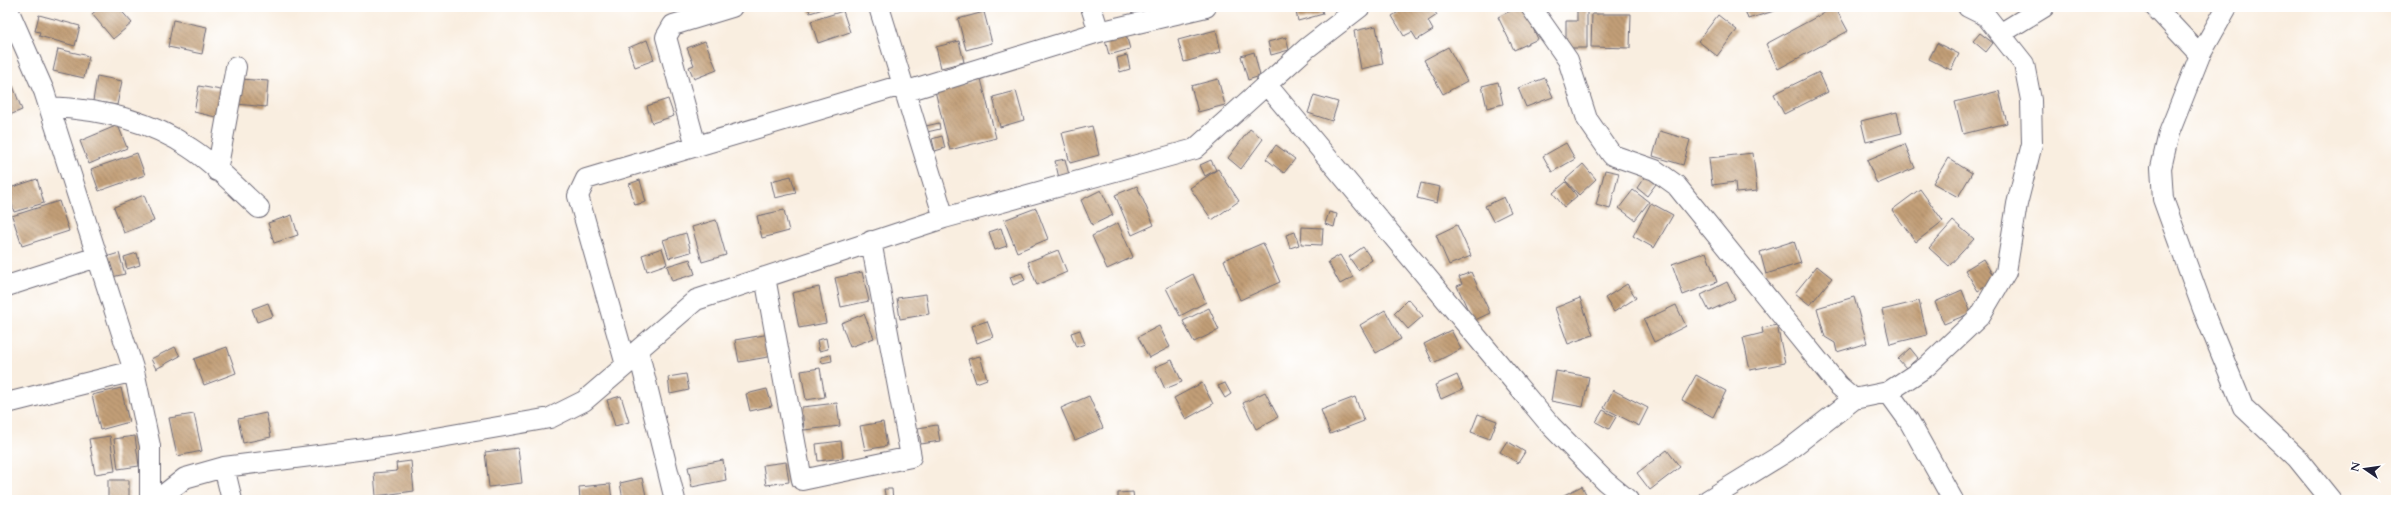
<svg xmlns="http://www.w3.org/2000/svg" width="2403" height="507" font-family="Cardo,serif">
	<defs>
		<pattern id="building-back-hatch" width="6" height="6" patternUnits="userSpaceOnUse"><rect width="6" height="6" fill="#c29f77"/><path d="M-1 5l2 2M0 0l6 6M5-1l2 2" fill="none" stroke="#9d8163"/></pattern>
	</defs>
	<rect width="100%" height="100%" fill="#fff"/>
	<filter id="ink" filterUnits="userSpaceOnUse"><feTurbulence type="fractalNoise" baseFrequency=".025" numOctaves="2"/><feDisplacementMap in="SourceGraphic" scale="8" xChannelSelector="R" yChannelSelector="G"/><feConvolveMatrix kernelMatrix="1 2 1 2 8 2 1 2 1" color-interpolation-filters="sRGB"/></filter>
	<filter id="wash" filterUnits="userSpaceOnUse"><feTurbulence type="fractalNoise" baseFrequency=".012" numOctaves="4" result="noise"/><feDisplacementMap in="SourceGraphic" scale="16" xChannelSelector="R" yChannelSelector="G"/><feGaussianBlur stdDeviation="0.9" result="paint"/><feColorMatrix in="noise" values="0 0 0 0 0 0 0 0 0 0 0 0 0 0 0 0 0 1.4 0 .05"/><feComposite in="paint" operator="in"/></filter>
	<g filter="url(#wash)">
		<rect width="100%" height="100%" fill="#f9eee0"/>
		<g id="blocks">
			<path fill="url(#building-back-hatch)" d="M100,7H118L132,23L113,39L92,14Z
				M808,7H822L823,9L810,13Z
				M1314,7H1321L1323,14L1298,21L1296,12Z
				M1406,7H1432L1437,15L1428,21L1433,30L1417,40L1412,32L1404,36L1392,16Z
				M1518,7H1523L1538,39L1514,50L1498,17Z
				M1744,7H1787L1748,19Z
				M1835,7L1848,31L1778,69L1766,44Z
				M1577,8H1587V48H1566V21H1577Z
				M843,11L850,32L818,43L811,21Z
				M984,12L992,43L966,50L958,19Z
				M1592,14H1631L1630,48L1591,47Z
				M39,15L80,26L75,46L39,36L40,32L35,31Z
				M1718,15L1737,30L1717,56L1698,41Z
				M173,20L207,27L202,54L168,47Z
				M1376,26L1383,64L1361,69L1354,31Z
				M1216,30L1221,52L1184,62L1178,40Z
				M1980,33L1993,43L1986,52L1973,41Z
				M1126,35L1130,49L1109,55L1105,40Z
				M1286,37L1289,50L1271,55L1268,42Z
				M647,40L654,60L635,67L628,48Z
				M705,41L717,70L694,79L689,67L694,65L687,48Z
				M959,41L964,62L941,68L936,47Z
				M1937,43L1959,54L1951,70L1929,59Z
				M1448,47L1467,81L1443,94L1424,60Z
				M58,49L89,56L84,78L53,71Z
				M1254,52L1260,76L1248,80L1241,56Z
				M1127,55L1130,69L1120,72L1117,58Z
				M1819,72L1828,92L1784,114L1774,94Z
				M980,75L996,138L950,150L934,87L940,90L974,81L973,77Z
				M97,76L122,81L117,105L93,101Z
				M1545,78L1553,97L1526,107L1518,88Z
				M240,79L268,81L266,107L237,104Z
				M1218,79L1225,105L1198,112L1191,86Z
				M1498,82L1503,104L1487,108L1482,86Z
				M13,86L22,110L7,116V88Z
				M199,86L226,91L220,118L194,112Z
				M1016,91L1024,120L1000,127L993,97Z
				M1999,91L2007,123L1963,134L1955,102Z
				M1314,95L1338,102L1332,121L1308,113Z
				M668,99L674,116L652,123L647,106Z
				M1897,112L1902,133L1866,142L1861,121Z
				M939,123L940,129L927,132L926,126Z
				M118,125L127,148L89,164L80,141Z
				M1092,126L1099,155L1070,163L1062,133Z
				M1250,129L1263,139L1241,169L1228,158Z
				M1660,131L1690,140L1683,165L1653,156Z
				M942,136L945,148L935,151L932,139Z
				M1566,143L1575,159L1552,172L1543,156Z
				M1905,144L1915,168L1877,184L1867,160Z
				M1276,145L1295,159L1284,173L1266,159Z
				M137,153L145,175L99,191L91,169Z
				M1753,153L1757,191L1736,193L1735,182L1712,185L1709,158Z
				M1948,158L1972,173L1958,197L1933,183Z
				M1065,159L1069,175L1059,178L1055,161Z
				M1211,160L1216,170L1205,176L1200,165Z
				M1583,164L1596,179L1579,195L1565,180Z
				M1218,169L1239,201L1212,220L1190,188Z
				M1605,170L1619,173L1610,209L1596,205Z
				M791,176L796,193L775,198L771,181Z
				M1645,176L1656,184L1647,196L1637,188Z
				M37,179L44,203L14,212L7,189Z
				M640,180L646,202L635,205L629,184Z
				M1566,182L1577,196L1564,207L1553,193Z
				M1421,183L1440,187L1437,203L1417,198Z
				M1137,186L1154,225L1132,235L1115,195Z
				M1920,189L1943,221L1916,242L1892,210Z
				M1101,190L1113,215L1092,225L1081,200Z
				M1633,190L1649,202L1635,220L1619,208Z
				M144,195L154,221L124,233L114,207Z
				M1504,197L1511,212L1493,221L1485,206Z
				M59,201L69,231L22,246L12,216Z
				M1651,203L1673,215L1654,248L1633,236Z
				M1036,208L1048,239L1017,252L1004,220Z
				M784,210L789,231L762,238L757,216Z
				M1329,212L1337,214L1334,227L1325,224Z
				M292,215L298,235L274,243L268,223Z
				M716,220L726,255L702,262L692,227Z
				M1953,221L1974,239L1949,266L1929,248Z
				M1118,223L1133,257L1107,269L1092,236Z
				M1457,225L1471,256L1449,265L1436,235Z
				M1302,227L1323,228L1322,245L1301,244Z
				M1001,228L1007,246L995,250L989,232Z
				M1295,232L1299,245L1290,248L1286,235Z
				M686,233L691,252L669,258L663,240Z
				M1794,241L1801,263L1766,274L1760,252Z
				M1263,243L1280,282L1240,300L1224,260Z
				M1363,247L1372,260L1358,270L1349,257Z
				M662,248L667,264L647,271L642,255Z
				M1058,250L1067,272L1037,285L1028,262Z
				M1706,252L1717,282L1683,295L1672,264Z
				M119,253L125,274L112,277L106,257Z
				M137,253L140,265L127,269L124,257Z
				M1340,255L1353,277L1340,284L1328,262Z
				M690,259L695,274L672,281L667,266Z
				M1983,259L1996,280L1978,291L1965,270Z
				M1817,266L1832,278L1810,305L1795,293Z
				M862,272L869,301L841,307L835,278Z
				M1471,272L1490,313L1473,321L1457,286L1462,284L1459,277Z
				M1022,273L1025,280L1013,285L1010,277Z
				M1193,274L1206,302L1180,316L1166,288Z
				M1727,282L1735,299L1709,311L1701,295Z
				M1627,284L1636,298L1614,312L1605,298Z
				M819,287L826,323L799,328L792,293Z
				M1962,290L1971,313L1944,324L1935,302Z
				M926,294L929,314L900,319L897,298Z
				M1854,297L1867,343L1837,352L1835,343L1825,337L1817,308Z
				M1580,298L1593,335L1568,344L1555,308Z
				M1408,299L1423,316L1408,329L1394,313Z
				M1919,301L1927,335L1890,344L1882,310Z
				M268,303L273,316L257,322L252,309Z
				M1676,305L1686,326L1654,342L1644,320Z
				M1209,308L1219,330L1194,342L1183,321Z
				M1385,310L1401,339L1376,353L1360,325Z
				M864,314L874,338L850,347L841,323Z
				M987,321L993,337L977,343L972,326Z
				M1777,325L1785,363L1750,370L1743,338L1763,333L1762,328Z
				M1159,326L1170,347L1149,358L1138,337Z
				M1080,330L1085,344L1076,347L1071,333Z
				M1451,330L1461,349L1433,363L1424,344Z
				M770,334L774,356L739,362L735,340Z
				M826,338L828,349L819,351L817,340Z
				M175,347L180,356L156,369L151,359Z
				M227,347L236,373L204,385L194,359Z
				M1910,348L1918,358L1906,368L1898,359Z
				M831,355L832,361L822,363L821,357Z
				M980,356L987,379L976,383L968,359Z
				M1172,360L1182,382L1165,389L1155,367Z
				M820,368L825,397L806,400L801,371Z
				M1556,371L1589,377L1583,407L1551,401Z
				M686,374L689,390L670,394L668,377Z
				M1457,375L1463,389L1441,399L1435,385Z
				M1696,375L1726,391L1713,417L1682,400Z
				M1202,383L1213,404L1186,419L1174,398Z
				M1225,383L1231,394L1225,398L1218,386Z
				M121,388L129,422L100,430L92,395Z
				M767,389L772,406L750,411L746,394Z
				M1613,390L1648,408L1639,426L1604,408Z
				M1265,392L1278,417L1256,429L1243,403Z
				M621,396L629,422L615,426L607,400Z
				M1089,396L1103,428L1075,440L1061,408Z
				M1355,397L1364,421L1330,434L1321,410Z
				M837,403L840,426L804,430L802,407Z
				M1603,410L1616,417L1609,429L1596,422Z
				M266,413L271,437L243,443L238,419Z
				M194,414L202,451L177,456L169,418Z
				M1478,414L1497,421L1490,439L1471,432Z
				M883,422L887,446L865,450L860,426Z
				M937,425L940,441L921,444L918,428Z
				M110,436L115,471L95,474L89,439Z
				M135,436L139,466L118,469L114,439Z
				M841,441L843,458L818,461L816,444Z
				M1507,441L1525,452L1518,463L1500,452Z
				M518,448L522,483L489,487L485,452Z
				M1667,450L1680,467L1650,490L1637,473Z
				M723,460L726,480L692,487L688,467Z
				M411,461L414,491L376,496L374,473L397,471L396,463Z
				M786,462L789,482L766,485L763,465Z
				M642,478L647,500H623L620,483Z
				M108,480H129V500H108Z
				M610,484L612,500H580L579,487Z
				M1582,486L1589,500H1562L1560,497Z
				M884,489H892L893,500H886Z
				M1133,492L1134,500H1118V493Z"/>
		</g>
	</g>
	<g filter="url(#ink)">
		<use href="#blocks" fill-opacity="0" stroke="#6d6975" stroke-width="1"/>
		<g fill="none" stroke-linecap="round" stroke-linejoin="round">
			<defs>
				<path id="minor" d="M7,7L44,91L134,371L150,446V500
					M879,7L944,218
					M1091,7L1099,32
					M1531,7L1568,60L1587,119L1612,155L1655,170L1676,185L1838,385L1854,399
					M2155,7L2200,55L2169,133L2161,168L2163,199L2203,309L2243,407L2297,458L2331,500
					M2000,34L2044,7
					M2200,55L2227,7
					M1266,84L1551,426L1605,481L1628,500
					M904,92L1099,32L1206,7
					M49,107C99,109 148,119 190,148C215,164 237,188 259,208
					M696,146L666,37L673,25L732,7
					M217,171L236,67
					M765,277L802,480L911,457L871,241
					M7,286L97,257
					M638,350L675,500
					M626,365L578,196L586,179L902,85
					M1888,392L1926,367L1980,316L2006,272L2017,204L2032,144L2031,100L2024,64L1986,16L1968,7
					M7,403L134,371
					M224,467L232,500
					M157,500L185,478L224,467L389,446L550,418L584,401L626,365L638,350L696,300L944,218L1195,149L1307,48L1360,7
					M1708,500L1786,452L1854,399L1888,392L1909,421L1953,500"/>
			</defs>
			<use href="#minor" stroke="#6d6975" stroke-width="22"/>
			<use href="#minor" stroke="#fff" stroke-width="20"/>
		</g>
	</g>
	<rect width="2403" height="507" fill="none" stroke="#fff" stroke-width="24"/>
	<g transform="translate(2365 469) rotate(283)" stroke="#ffffff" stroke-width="3" paint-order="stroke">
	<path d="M0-3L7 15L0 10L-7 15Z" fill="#22223b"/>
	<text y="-6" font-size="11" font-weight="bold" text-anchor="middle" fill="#22223b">N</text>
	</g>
</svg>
